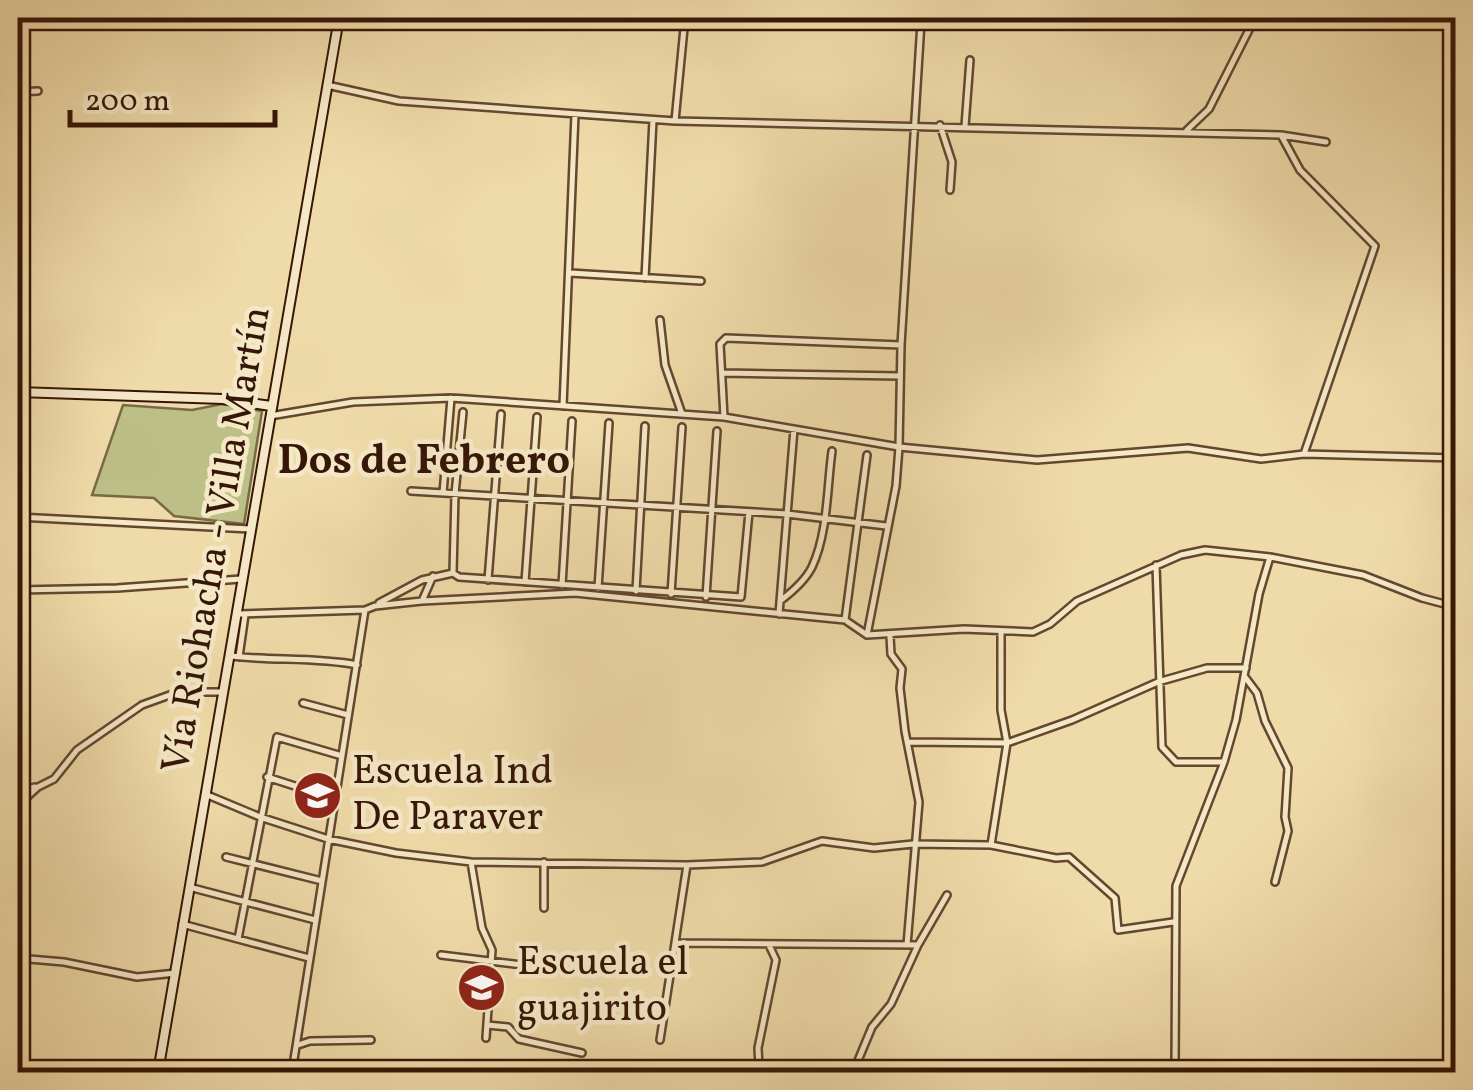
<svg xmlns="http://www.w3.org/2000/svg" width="1473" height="1090" font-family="Vollkorn,serif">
	<rect width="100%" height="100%" fill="#efdba9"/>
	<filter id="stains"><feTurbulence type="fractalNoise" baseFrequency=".002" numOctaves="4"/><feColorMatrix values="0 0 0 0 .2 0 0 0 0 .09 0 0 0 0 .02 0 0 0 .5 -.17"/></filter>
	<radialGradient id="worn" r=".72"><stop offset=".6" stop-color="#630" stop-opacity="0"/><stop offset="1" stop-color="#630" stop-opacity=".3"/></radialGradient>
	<path fill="#bcbf86" stroke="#796a46" stroke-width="2.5" d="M222,404L262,411L244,524L174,516L154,498L92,495L123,405L192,410Z"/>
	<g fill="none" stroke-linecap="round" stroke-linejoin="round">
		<defs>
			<path id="street" d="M327,85L399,101L675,121L1281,135L1326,142
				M18,92L38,91
				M675,121L685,18
				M940,125L952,162L950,190
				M965,126L970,60
				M1187,130L1209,109L1255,18
				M1281,135L1300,170L1375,246L1304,454
				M570,273L701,281
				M645,278L653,120
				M660,320L665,365L682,414
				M723,373L900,376
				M563,406L575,114
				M270,416L353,402L451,398L724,417L899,447L1037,460L1188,448L1261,459L1304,454L1456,458
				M724,417L720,344L726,338L901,345
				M411,491L787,514L886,526
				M443,493L451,398
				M18,517L250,529
				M1156,565L1162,747L1176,762H1224
				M453,573L455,494L463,412
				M488,580L501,414
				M525,582L537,417
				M562,585L572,421
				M598,588L609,423
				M18,590L117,588L241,579
				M636,591L645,426
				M671,594L682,427
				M706,597L717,431
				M422,601L433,576
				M780,601C792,592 805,581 812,567C828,533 827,487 832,451
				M379,603L422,580L453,573L459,577L741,597L749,512
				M238,614L365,610L375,606L422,601L575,593L845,620L867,635L964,629L1033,632L1050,624L1077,601L1181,555L1205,550L1270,557L1363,575L1422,598L1456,607
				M779,614L794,429
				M845,620L867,455
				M867,635L896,486L899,447L901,345L921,22L927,18
				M890,636L891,654L902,669L900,688L905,731L919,802L907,945
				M231,656C273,661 316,657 357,665
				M239,657L245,615
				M1245,677L1257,693L1265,721L1288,768L1285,817L1288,831L1275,882
				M303,703L348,715
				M909,742L1007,743L1072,720L1158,682L1207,668H1246
				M267,777L335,799
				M18,791L35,787
				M205,794L260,817L328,839L396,853L471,862L687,865L762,862L822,841L874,848L913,844L991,845L1056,858L1069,857L1115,898L1118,930L1173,922
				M18,805L38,787L54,779L77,750L142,705L178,692H222
				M991,845L1007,743L1001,710V631
				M226,857L322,881
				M471,862L482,928L492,950L486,1038
				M544,862V908
				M189,887L315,920
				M182,924L309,958
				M238,939L277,737L342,756
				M676,943L918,945
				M441,955L563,970
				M18,958L64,962L137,977L176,973
				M487,1025L508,1027L519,1039L582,1053
				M660,1040L687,865
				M298,1045L310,1041L371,1040
				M759,1067L758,1048L776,960L769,945
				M292,1072L365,610
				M847,1072L857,1063L872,1027L891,1004L918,945L947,895
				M1175,1072L1176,886L1224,762L1236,720L1259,594L1270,557"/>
			<path id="secondary" d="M18,392L223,399L271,406
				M158,1072L339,18"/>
		</defs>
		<use href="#street" stroke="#64472f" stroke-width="10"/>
		<use href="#secondary" stroke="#361606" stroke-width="12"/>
		<use href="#street" stroke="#f5e8c7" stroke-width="5"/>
		<use href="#secondary" stroke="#f5e8c7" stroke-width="8"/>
	</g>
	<defs>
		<symbol id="school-disc" viewBox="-11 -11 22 22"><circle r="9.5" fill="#8f2418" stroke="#f5e8c7"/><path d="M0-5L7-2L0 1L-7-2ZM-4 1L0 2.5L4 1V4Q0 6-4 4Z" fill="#fff"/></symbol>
	</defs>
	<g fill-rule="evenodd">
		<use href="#school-disc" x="290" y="768" width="55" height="55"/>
		<use href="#school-disc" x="454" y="960" width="55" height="55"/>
	</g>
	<g text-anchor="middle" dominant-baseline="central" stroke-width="9" stroke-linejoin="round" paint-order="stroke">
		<g font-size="40" fill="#361606" stroke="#f5e8c7">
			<text transform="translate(218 540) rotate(-80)">Vía Riohacha - Villa Martín</text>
		</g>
		<g font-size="40" fill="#361606" stroke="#f5e8c7" text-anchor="start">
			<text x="352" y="773">Escuela Ind<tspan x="352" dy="46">De Paraver</tspan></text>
			<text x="517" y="964">Escuela el<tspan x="517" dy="46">guajirito</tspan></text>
		</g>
		<g font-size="42" font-weight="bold" fill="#361606" stroke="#f5e8c7">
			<text x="424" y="462">Dos de Febrero</text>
		</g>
	</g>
	<rect width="1473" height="1090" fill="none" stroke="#efdba9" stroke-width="60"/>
	<rect x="20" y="20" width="1433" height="1050" fill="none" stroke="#361606" stroke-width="5"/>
	<rect x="30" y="30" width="1413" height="1030" fill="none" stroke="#361606" stroke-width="2.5"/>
	<path d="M70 110v15h205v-15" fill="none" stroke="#361606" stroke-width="5"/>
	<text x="85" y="110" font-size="30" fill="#361606" stroke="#f5e8c7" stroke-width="8" paint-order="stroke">200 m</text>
	<rect width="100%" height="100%" filter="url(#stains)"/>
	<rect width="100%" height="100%" fill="url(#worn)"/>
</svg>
